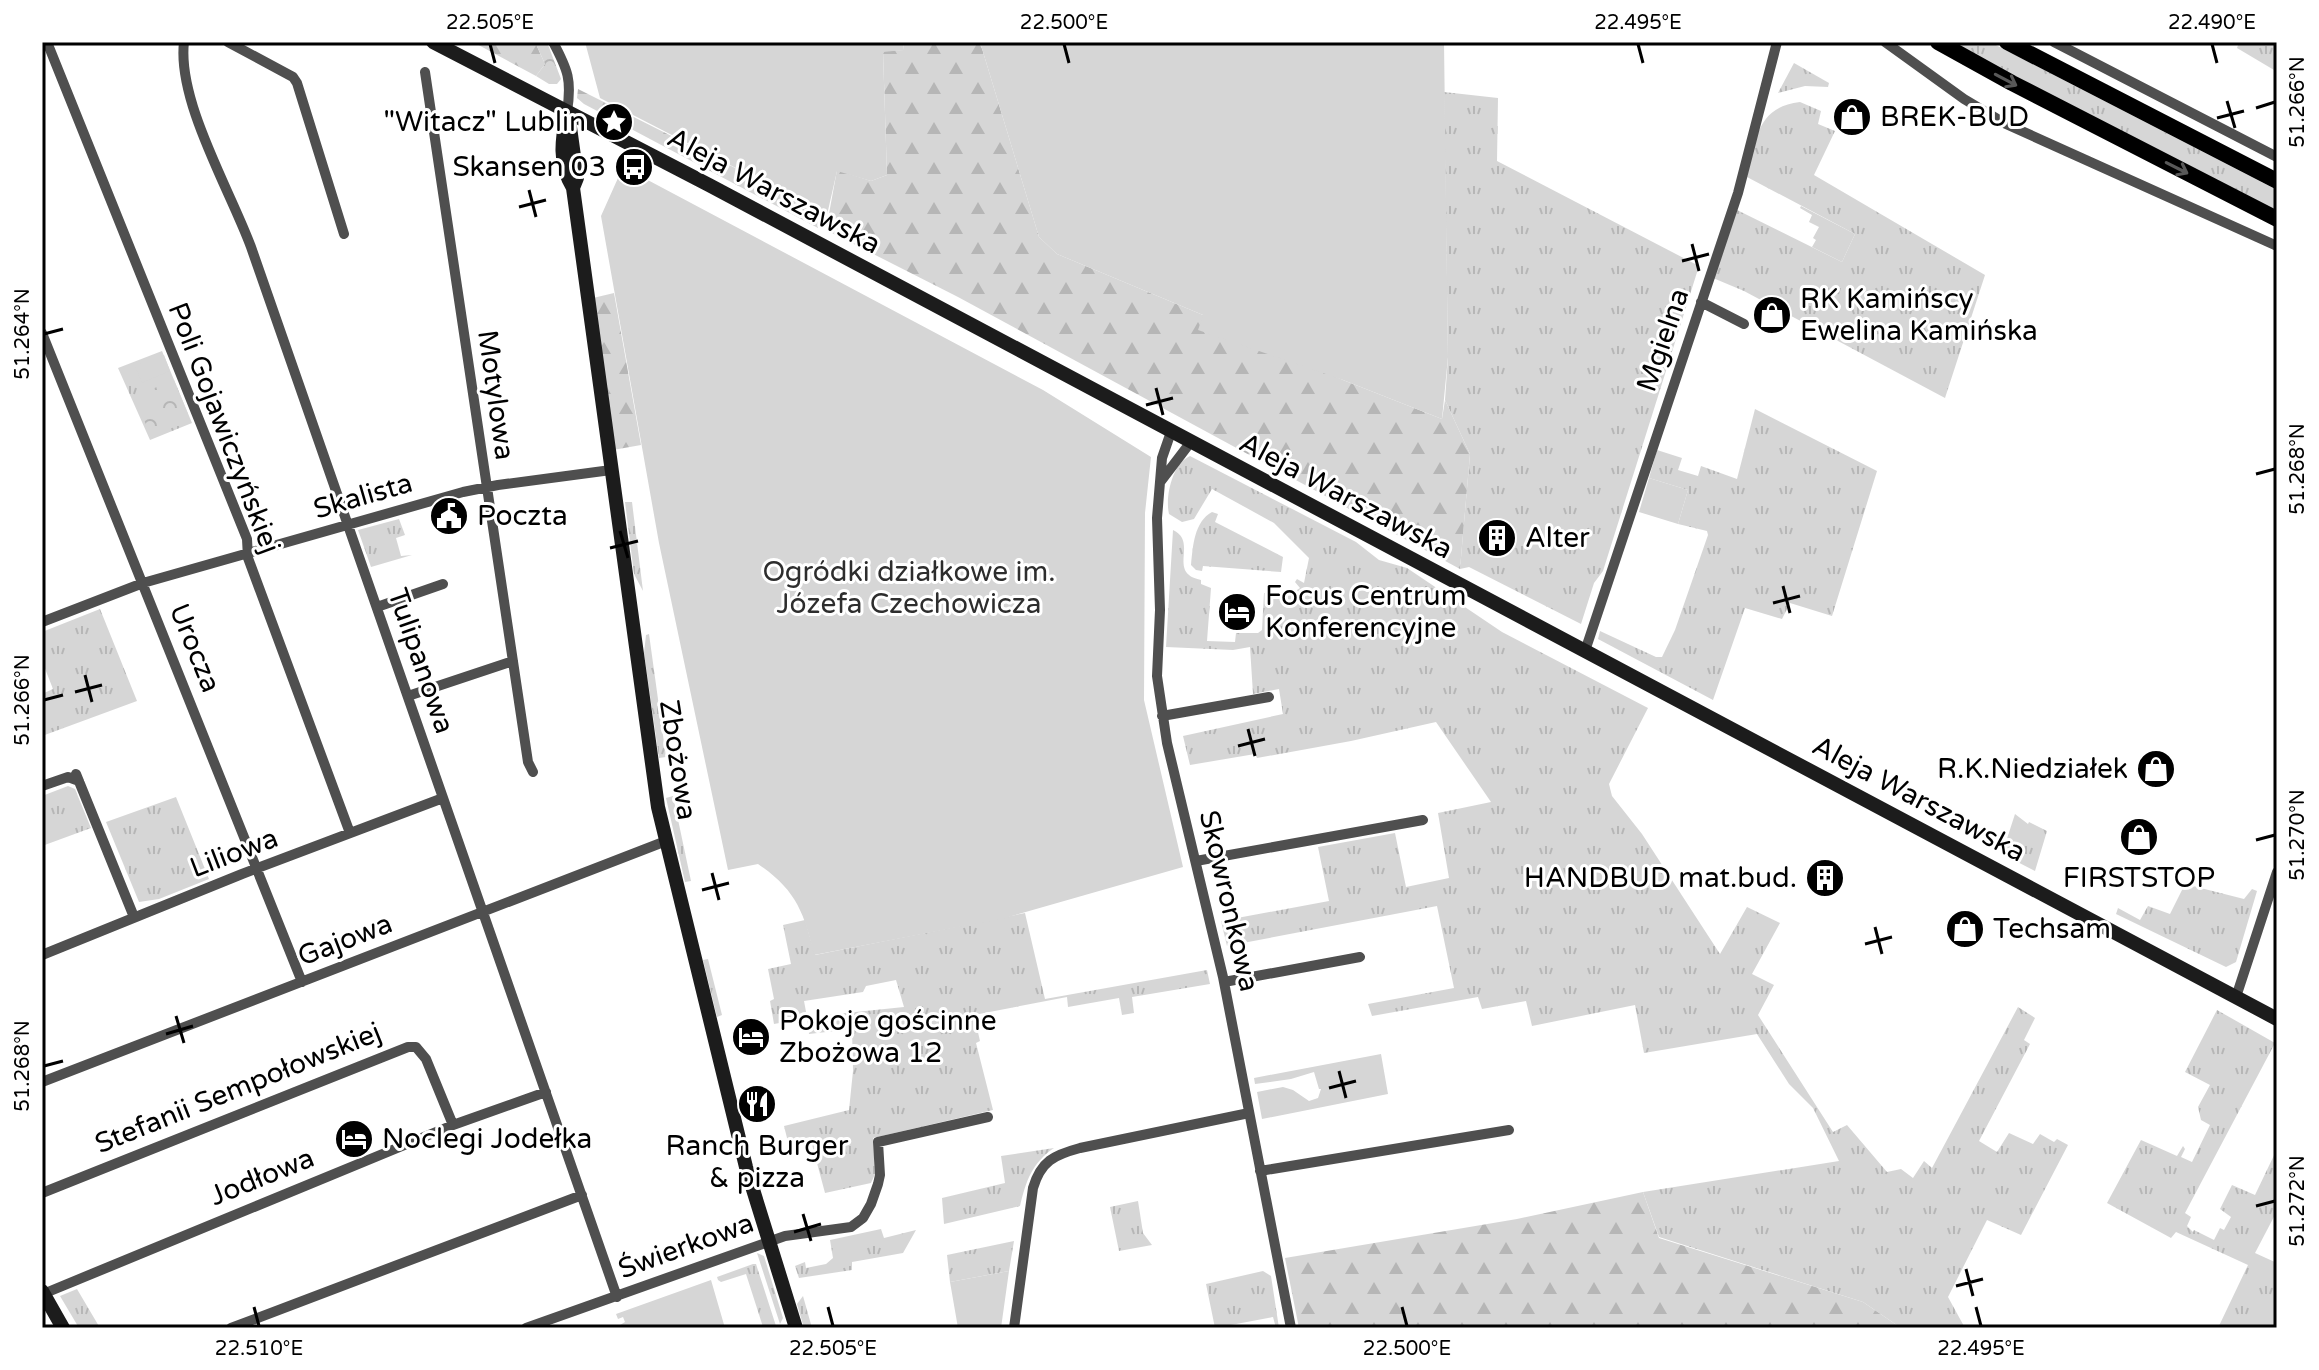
<svg xmlns="http://www.w3.org/2000/svg" width="2319" height="1370" font-family="'Varela Round',sans-serif">
	<defs>
		<pattern id="grass-tufts" width="24" height="20" patternUnits="userSpaceOnUse" patternTransform="scale(2)"><rect width="24" height="20" fill="#d6d6d6"/><path d="M3 7l-1-3M5 7V3M7 7l1-3M15 17l-1-3M17 17v-4M19 17l1-3" fill="none" stroke="#b6b6b6"/></pattern>
		<pattern id="forest-firs" width="22" height="20" patternUnits="userSpaceOnUse" patternTransform="scale(2)"><rect width="22" height="20" fill="#d6d6d6"/><path d="M5 1l3.5 6h-7zM16 11l3.5 6h-7z" fill="#b6b6b6"/></pattern>
		<pattern id="park-crowns" width="20" height="18" patternUnits="userSpaceOnUse" patternTransform="scale(2)"><rect width="20" height="18" fill="#d6d6d6"/><path d="M2 6a3 3 0 1 1 6 0M12 15a3 3 0 1 1 6 0" fill="none" stroke="#b6b6b6"/></pattern>
	</defs>
	<rect width="100%" height="100%" fill="#fff"/>
	<path fill="url(#grass-tufts)" fill-rule="evenodd" d="M1947,42H1990L2277,190V214Z
		M2239,42H2277V60L2274,70L2237,48Z
		M1794,63L1829,83L1828,87L1805,86L1778,93Z
		M1444,92L1498,98L1497,161L1699,266L1603,571L1594,583L1581,624L1469,567L1460,569L1470,454L1445,400L1448,357Z
		M1800,102L1821,111L1818,124L1835,131L1814,175L1985,275L1945,398L1744,291L1713,278L1735,209L1842,262L1855,234L1747,177C1756,141 1756,107 1800,102Z
		M162,351L192,423L150,440L118,368Z
		M1755,409L1877,471L1832,616L1790,603L1782,619L1745,608L1713,700L1598,639L1600,631L1656,657H1662L1675,630L1708,535L1707,531L1678,524L1688,490L1649,478L1657,450L1682,458L1678,470L1698,476L1701,466L1737,479Z
		M1190,456L1356,542L1379,560L1407,568L1502,632L1648,708L1609,784L1612,796L1642,834L1720,954L1747,907L1780,923L1752,974L1774,985L1758,1015L1833,1132L1847,1125L1887,1172L1901,1169L1913,1178L1924,1161L1932,1168L2018,1007L2035,1018L2024,1040L2030,1044L1979,1141L1997,1152L2009,1133L2033,1144L2040,1134L2054,1142L2057,1139L2068,1145L2021,1235L1987,1220L1948,1297L1965,1328H1901L1863,1302L1659,1237L1643,1192L1839,1161L1813,1108L1789,1084L1757,1034L1644,1053L1635,1005L1532,1026L1526,1001L1482,1009L1478,997L1372,1016L1368,1004L1454,988L1437,906L1227,946L1221,921L1329,901L1318,847L1395,833L1406,887L1449,878L1438,813L1491,802L1436,722L1351,741L1257,758L1255,754L1190,765L1183,736L1283,714L1279,689L1253,694L1250,647L1233,650L1166,647L1173,530C1199,542 1166,573 1201,580V584L1211,588L1207,641L1235,642L1236,633H1258L1262,630L1264,593L1291,594L1300,588L1295,582L1297,579L1304,583L1309,558L1274,523L1212,489L1194,519L1182,522L1169,514C1165,497 1172,464 1190,456Z
		M625,502H632L643,591L634,574Z
		M1212,512L1218,514L1215,522L1283,557L1281,572L1203,566L1202,571L1196,570L1191,565C1193,546 1194,522 1212,512Z
		M399,519L405,535L396,538L401,556L412,555L371,567L358,530Z
		M100,609L137,701L42,736V694L53,689L42,661V632Z
		M649,634L666,757L659,758L644,653L646,635Z
		M68,786L75,789L91,828L42,846V796Z
		M673,796L691,881L685,882L666,798Z
		M176,797L209,879L159,899L139,902L106,822Z
		M2015,814L2028,824L2029,822L2047,831L2035,871L2002,854Z
		M2185,884L2244,899L2252,889L2257,891L2236,962L2226,967L2116,914L2118,908L2140,920L2148,906L2170,914Z
		M1025,913L1045,999L1207,970L1210,984L1132,997L1134,1013L1122,1015L1119,998L1068,1007L1067,997L974,1015L980,1041L976,1043L993,1110L873,1138L875,1174L871,1183L825,1193L810,1137L788,1142L784,1126L849,1110L853,1071L852,1029L809,1034L807,1018L774,1024L770,1001L774,999L768,969L791,964L783,925L805,920L815,955ZM896,980L904,1007L807,1017L804,1001L863,992L866,986Z
		M708,959L722,1015L717,1017L703,960Z
		M2217,1010L2275,1043L2185,1213L2191,1217L2187,1226L2193,1232L2194,1230L2214,1240L2220,1228L2224,1230L2231,1217L2220,1209L2232,1185L2255,1195L2277,1149V1211L2255,1253L2277,1263V1328H2218L2248,1265L2176,1232L2171,1238L2107,1203L2141,1140L2177,1156L2183,1146L2185,1149L2181,1157L2192,1162L2210,1125L2201,1120L2198,1107L2210,1085L2185,1072Z
		M1054,1148C1032,1163 1026,1181 1020,1206L944,1224L942,1198L1005,1183L1001,1156Z
		M1138,1201L1143,1233L1152,1245L1119,1251L1110,1207Z
		M881,1229L884,1238L916,1230L903,1253L852,1262V1270L799,1278L795,1266L805,1262L806,1268L826,1264L833,1258L830,1240Z
		M1014,1241L1009,1271L950,1282L947,1255Z
		M757,1253L764,1256L783,1318L780,1324Z
		M753,1264H756L776,1326L763,1327L746,1274L721,1282L718,1280L717,1277Z
		M1263,1271L1271,1276L1279,1328H1276L1273,1317L1215,1328L1206,1284Z
		M77,1289L100,1328H79L60,1296Z
		M803,1296L812,1328H804L797,1304Z"/>
	<path fill="url(#forest-firs)" d="M473,42H535L545,64L536,76Z
		M903,42H980L1039,237L1057,254L1203,315L1343,380L1442,419L1445,400L1470,454L1460,569L958,297L826,230L837,170L871,181L887,175L883,51L904,50Z
		M578,89L821,211L818,228L584,104L577,98Z
		M614,293L641,445L613,450L593,298Z
		M1643,1192L1659,1238L1863,1302L1901,1328H1299L1285,1258L1517,1219Z"/>
	<path fill="url(#park-crowns)" d="M535,42H547L561,79L557,84H549L536,76L545,64Z
		M174,380L188,414L148,430L135,396Z"/>
	<path fill="#d6d6d6" d="M585,42H903L904,50L883,52L887,175L871,181L837,171L827,215L600,98Z
		M980,42H1444L1448,357L1442,419L1343,380L1198,330L1203,315L1057,254L1039,237Z
		M627,169L1043,390L1151,457L1145,513L1144,700L1183,867L1005,918L814,955C804,912 796,890 758,864L728,870L659,543L601,216L618,178Z
		M1801,206L1855,234L1842,262L1812,247L1816,240L1813,238L1819,227L1809,222L1812,215L1800,208Z
		M164,355L170,371L142,383L135,366Z
		M1649,478L1688,490L1678,524L1639,512Z
		M1381,1054L1388,1094L1262,1119L1257,1092L1283,1087L1293,1090L1309,1101L1318,1098L1321,1089H1319L1314,1072L1291,1079L1255,1084L1254,1078Z
		M1009,1271L1001,1328H958L950,1282Z
		M711,1280L725,1328H622L620,1325L625,1322L623,1317L618,1319L616,1314Z"/>
	<g fill="none" stroke-linecap="round" stroke-linejoin="round">
		<path stroke="#4f4f4f" stroke-width="10" d="M47,42L247,539L248,558L350,833
			M184,42C177,101 230,190 251,247L617,1297
			M228,42L293,77L297,83L344,234
			M553,42C568,70 572,80 567,112
			M1885,42L1964,99L2006,124L2277,246
			M2054,42L2277,157
			M425,72L528,762L533,772
			M1701,302L1744,324
			M42,333L302,982
			M1171,432L1162,458L1157,518L1160,610L1157,676L1167,743L1223,977L1291,1328
			M1161,481L1190,443
			M377,607L443,584
			M42,622L143,583L463,492L498,485L611,470
			M1585,651L1738,193L1777,42
			M408,696L513,661
			M1162,716L1269,697
			M76,774L134,917
			M42,786L68,777L79,781
			M1196,861L1423,820
			M42,955L242,874L443,798
			M1224,982L1360,957
			M2236,997L2277,872
			M42,1082L666,841
			M1260,1171L1509,1130
			M42,1193L408,1047H416L426,1059L453,1125
			M43,1294L453,1125L546,1092
			M231,1328L582,1195
			M526,1328L785,1236L851,1227L863,1218L871,1204L878,1184L880,1175L878,1142L988,1117
			M1014,1328L1033,1188C1041,1161 1054,1155 1080,1148L1249,1113"/>
		<path stroke="#1c1c1c" stroke-width="14" d="M433,42L709,185L2277,1019
			M567,112C562,139 558,163 573,188L658,807L746,1167L796,1328
			M569,120L577,178L573,188
			M42,1291L63,1328"/>
		<path stroke="#000" stroke-width="16" d="M1938,42L2012,83L2277,219
			M2007,42L2277,181"/>
	</g>
	<defs><path id="oneway-shaft" d="M-6 0H5M1.5-3L5.5 0L1.5 3" fill="none" stroke-width="1.6" stroke-linecap="round" stroke-linejoin="round" transform="scale(2)"/></defs>
	<g stroke="#595959">
		<use href="#oneway-shaft" transform="translate(2006 80) rotate(28)"/>
		<use href="#oneway-shaft" transform="translate(2177 168) rotate(27)"/>
	</g>
	<path fill="none" stroke="#000" stroke-width="3" d="M490,44L495,63M1064,44L1069,63M1638,44L1643,63M2212,44L2217,63M2227,101L2235,128M2256,108L2275,102M2217,118L2244,111M529,190L536,217M519,207L546,200M1692,244L1699,271M1682,261L1709,254M44,334L63,329M1156,388L1163,415M1146,405L1173,398M2256,474L2275,469M620,531L628,558M610,548L638,541M1783,586L1790,613M1773,603L1800,596M85,675L92,702M75,692L102,685M44,700L63,695M1248,729L1255,756M1238,746L1265,739M2256,840L2275,835M712,873L719,900M702,890L729,883M1875,927L1882,954M1865,944L1892,937M176,1016L184,1043M166,1034L193,1026M44,1066L63,1061M1339,1071L1346,1098M1329,1088L1356,1081M2256,1206L2275,1201M803,1214L811,1241M794,1232L821,1224M1966,1269L1973,1296M1956,1286L1983,1279M254,1307L259,1326M828,1307L833,1326M1402,1307L1407,1326M1976,1307L1981,1326"/>
	<defs>
		<symbol id="shop-disc" viewBox="-11 -11 22 22"><circle r="9.5" fill="#000" stroke="#fff"/><path d="M-5-2.5h2.3a2.7 3.5 0 0 1 5.4 0H5L5.5 6h-11ZM-1.5-2.5h3a1.5 2.3 0 0 0-3 0Z" fill="#fff"/></symbol>
		<symbol id="sight-disc" viewBox="-11 -11 22 22"><circle r="9.5" fill="#000" stroke="#fff"/><path d="M0-6L1.8-2.2L6-1.7L2.9 1.2L3.7 5.4L0 3.3L-3.7 5.4L-2.9 1.2L-6-1.7L-1.8-2.2Z" fill="#fff"/></symbol>
		<symbol id="bus-disc" viewBox="-11 -11 22 22"><circle r="9.5" fill="#000" stroke="#fff"/><path d="M-5-6H5V4H4V6H2V4H-2V6H-4V4H-5ZM-3.5-4V0h7V-4ZM-3.5 1.2v1.5H-2V1.2ZM2 1.2v1.5H3.5V1.2Z" fill="#fff"/></symbol>
		<symbol id="civic-disc" viewBox="-11 -11 22 22"><circle r="9.5" fill="#000" stroke="#fff"/><path d="M-.6-6.5H3V-4.5H.6V-3L4-1V1h2V6H-6V1h2V-1L-.6-3ZM-1.2 2.5V6h2.4V2.5Z" fill="#fff"/></symbol>
		<symbol id="building-disc" viewBox="-11 -11 22 22"><circle r="9.5" fill="#000" stroke="#fff"/><path d="M-4-6H4V6H1V3H-1V6H-4ZM-2.5-4.3h1.7v1.8h-1.7ZM.8-4.3h1.7v1.8H.8ZM-2.5-1h1.7V.8h-1.7ZM.8-1h1.7V.8H.8Z" fill="#fff"/></symbol>
		<symbol id="hotel-disc" viewBox="-11 -11 22 22"><circle r="9.5" fill="#000" stroke="#fff"/><path d="M-6-4.5h1.5V1H6V5H4.5V3h-9V5H-6ZM-4 0a1.8 1.8 0 1 1 3.6 0ZM.5 0V-2.5h3Q6-2.5 6 0Z" fill="#fff"/></symbol>
		<symbol id="restaurant-disc" viewBox="-11 -11 22 22"><circle r="9.5" fill="#000" stroke="#fff"/><path d="M-5-6h1v4h1v-4h1v4h1v-4h1v5L-1.5 .5V6h-2V.5L-5-1ZM5-6V6H3V1.5H1.5Q1.5-4 5-6Z" fill="#fff"/></symbol>
	</defs>
	<g fill-rule="evenodd">
		<use href="#shop-disc" x="1830" y="95" width="44" height="44"/>
		<use href="#sight-disc" x="592" y="100" width="44" height="44"/>
		<use href="#bus-disc" x="612" y="145" width="44" height="44"/>
		<use href="#shop-disc" x="1750" y="293" width="44" height="44"/>
		<use href="#civic-disc" x="427" y="494" width="44" height="44"/>
		<use href="#building-disc" x="1475" y="516" width="44" height="44"/>
		<use href="#hotel-disc" x="1215" y="590" width="44" height="44"/>
		<use href="#shop-disc" x="2134" y="747" width="44" height="44"/>
		<use href="#shop-disc" x="2117" y="815" width="44" height="44"/>
		<use href="#building-disc" x="1803" y="856" width="44" height="44"/>
		<use href="#shop-disc" x="1943" y="907" width="44" height="44"/>
		<use href="#hotel-disc" x="729" y="1015" width="44" height="44"/>
		<use href="#restaurant-disc" x="735" y="1082" width="44" height="44"/>
		<use href="#hotel-disc" x="332" y="1117" width="44" height="44"/>
	</g>
	<g text-anchor="middle" dominant-baseline="central" stroke-width="6" stroke-linejoin="round" paint-order="stroke">
		<g font-size="28" fill="#000" stroke="#fff" text-anchor="start">
			<text x="1880" y="117">BREK-BUD</text>
			<text x="586" y="122" text-anchor="end">"Witacz" Lublin</text>
			<text x="606" y="167" text-anchor="end">Skansen 03</text>
			<text x="1800" y="299">RK Kamińscy<tspan x="1800" dy="32">Ewelina Kamińska</tspan></text>
			<text x="477" y="516">Poczta</text>
			<text x="1525" y="538">Alter</text>
			<text x="1265" y="596">Focus Centrum<tspan x="1265" dy="32">Konferencyjne</tspan></text>
			<text x="2128" y="769" text-anchor="end">R.K.Niedziałek</text>
			<text x="1797" y="878" text-anchor="end">HANDBUD mat.bud.</text>
			<text x="2139" y="878" text-anchor="middle">FIRSTSTOP</text>
			<text x="1993" y="929">Techsam</text>
			<text x="779" y="1021">Pokoje gościnne<tspan x="779" dy="32">Zbożowa 12</tspan></text>
			<text x="382" y="1139">Noclegi Jodełka</text>
			<text x="757" y="1146" text-anchor="middle">Ranch Burger<tspan x="757" dy="32">&amp; pizza</tspan></text>
		</g>
		<g font-size="28" fill="#000" stroke="#fff">
			<text transform="translate(774 191) rotate(28)">Aleja Warszawska</text>
			<text transform="translate(1663 340) rotate(-71)">Mgielna</text>
			<text transform="translate(496 395) rotate(82)">Motylowa</text>
			<text transform="translate(224 428) rotate(69)">Poli Gojawiczyńskiej</text>
			<text transform="translate(363 496) rotate(-16)">Skalista</text>
			<text transform="translate(1346 496) rotate(28)">Aleja Warszawska</text>
			<text transform="translate(195 648) rotate(68)">Urocza</text>
			<text transform="translate(421 661) rotate(71)">Tulipanowa</text>
			<text transform="translate(678 760) rotate(81)">Zbożowa</text>
			<text transform="translate(1919 799) rotate(28)">Aleja Warszawska</text>
			<text transform="translate(234 853) rotate(-21)">Liliowa</text>
			<text transform="translate(1229 901) rotate(77)">Skowronkowa</text>
			<text transform="translate(345 940) rotate(-21)">Gajowa</text>
			<text transform="translate(238 1088) rotate(-22)">Stefanii Sempołowskiej</text>
			<text transform="translate(262 1177) rotate(-22)">Jodłowa</text>
			<text transform="translate(686 1246) rotate(-20)">Świerkowa</text>
		</g>
		<g font-size="28" fill="#2d2d2d" stroke="#fff">
			<text x="909" y="572">Ogródki działkowe im.<tspan x="909" dy="32">Józefa Czechowicza</tspan></text>
		</g>
	</g>
	<rect width="2319" height="1370" fill="none" stroke="#ffffff" stroke-width="88"/>
	<rect x="44" y="44" width="2231" height="1282" fill="none" stroke="#000" stroke-width="3"/>
	<g font-size="20" text-anchor="middle" fill="#000">
		<text x="490" y="29">22.505°E</text>
		<text x="1064" y="29">22.500°E</text>
		<text x="1638" y="29">22.495°E</text>
		<text x="2212" y="29">22.490°E</text>
		<text transform="translate(2297 102) rotate(-90)" y="7">51.266°N</text>
		<text transform="translate(22 334) rotate(-90)" y="7">51.264°N</text>
		<text transform="translate(2297 469) rotate(-90)" y="7">51.268°N</text>
		<text transform="translate(22 700) rotate(-90)" y="7">51.266°N</text>
		<text transform="translate(2297 835) rotate(-90)" y="7">51.270°N</text>
		<text transform="translate(22 1066) rotate(-90)" y="7">51.268°N</text>
		<text transform="translate(2297 1201) rotate(-90)" y="7">51.272°N</text>
		<text x="259" y="1355">22.510°E</text>
		<text x="833" y="1355">22.505°E</text>
		<text x="1407" y="1355">22.500°E</text>
		<text x="1981" y="1355">22.495°E</text>
	</g>
</svg>
